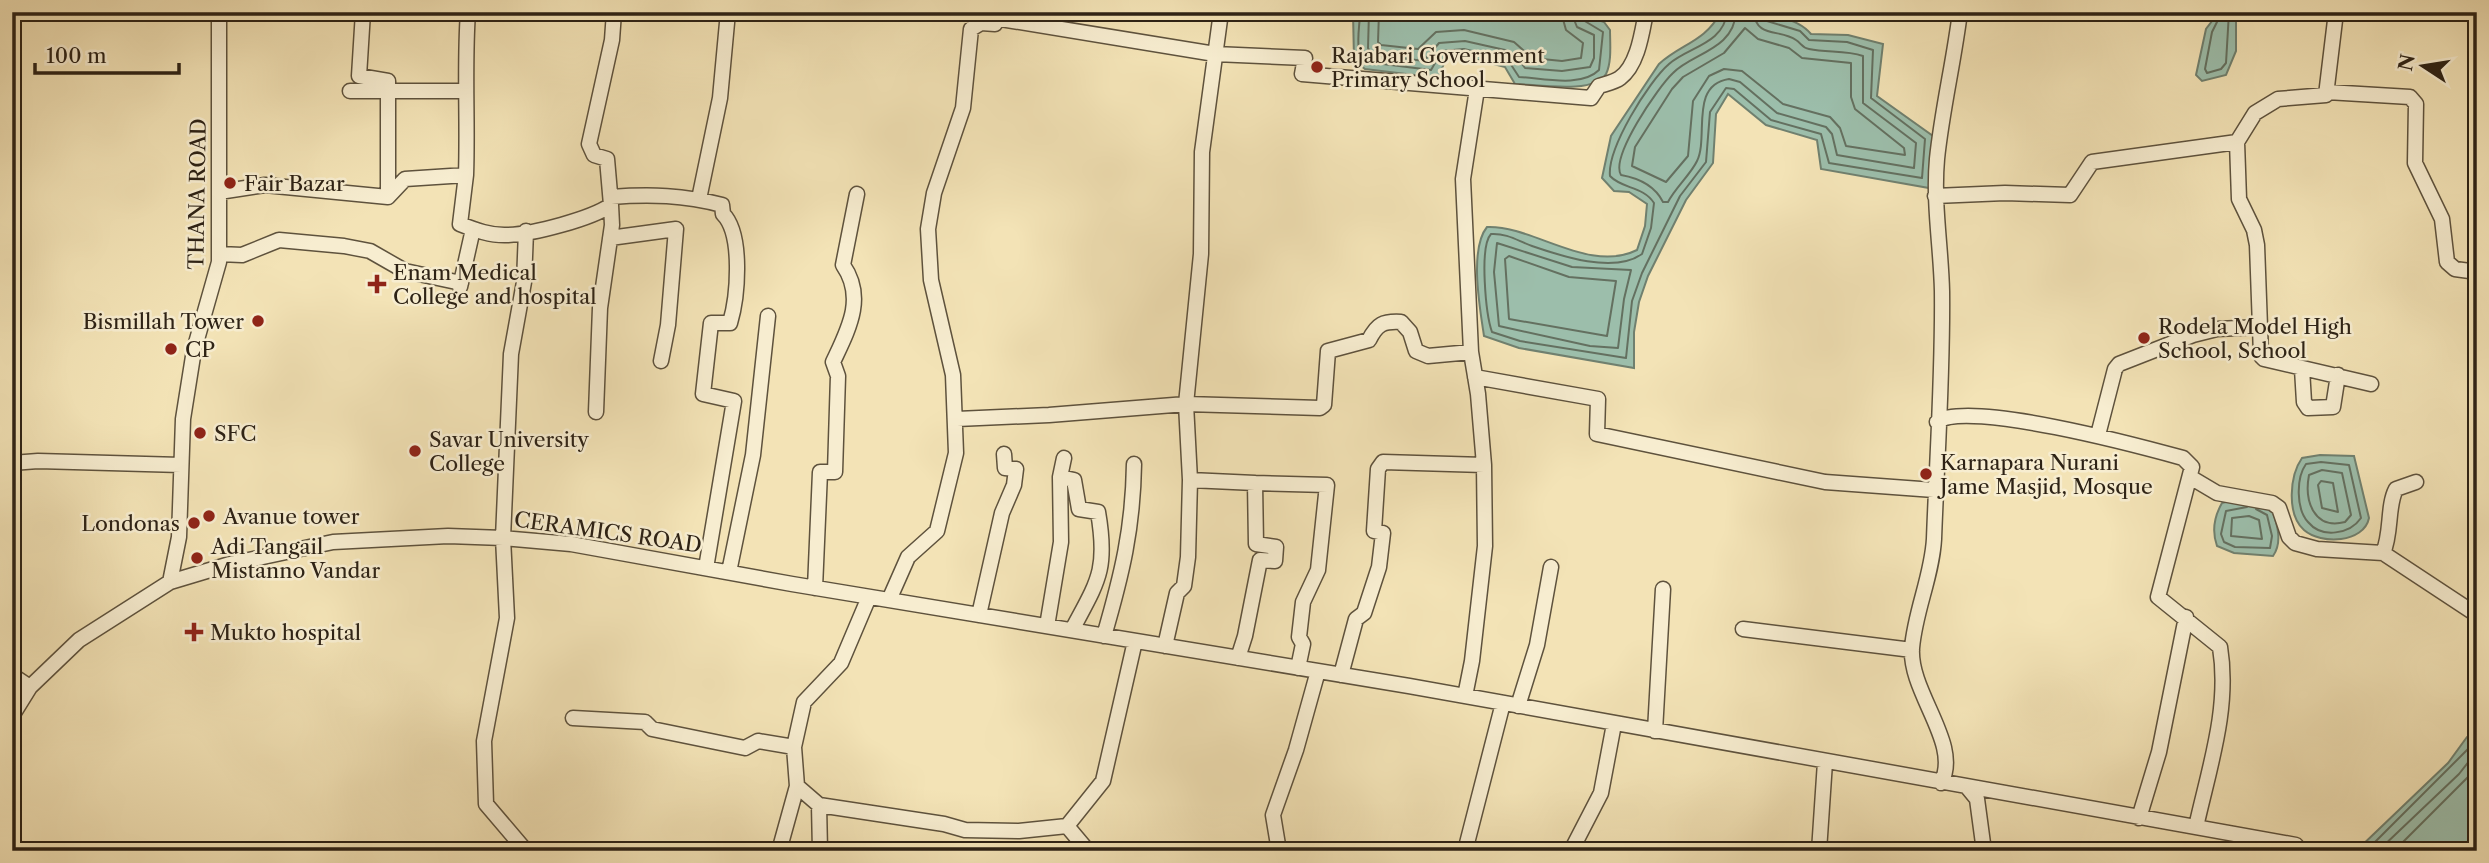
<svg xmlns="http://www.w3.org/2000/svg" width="2489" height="863" font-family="'Libre Caslon Text',serif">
	<rect width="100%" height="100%" fill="#f3e3b6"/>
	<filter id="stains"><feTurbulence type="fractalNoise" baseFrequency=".00286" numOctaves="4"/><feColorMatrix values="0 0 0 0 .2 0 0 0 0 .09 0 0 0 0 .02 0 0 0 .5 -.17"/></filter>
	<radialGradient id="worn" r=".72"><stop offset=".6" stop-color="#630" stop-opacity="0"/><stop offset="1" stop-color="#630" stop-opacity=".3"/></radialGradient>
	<path fill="#9cbeab" stroke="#70806f" stroke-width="2" d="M1353,12L1581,14L1604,22L1610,30C1610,43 1612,62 1606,74C1594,95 1535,84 1515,84L1505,67L1463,56L1446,57L1440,75L1431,77L1365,69L1354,60Z
		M1721,12C1748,12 1793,12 1811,34L1848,35L1883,44L1877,96L1933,136L1929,188L1821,169L1817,140L1766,125L1728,94L1716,114L1713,163L1686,200L1648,276L1639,302L1634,332V368L1519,348L1484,336C1480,309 1469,249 1487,227C1533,225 1589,274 1637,250L1645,226L1647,204L1629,192L1614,191L1602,178L1611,136L1659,64C1682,43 1704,43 1721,12Z
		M2219,12L2236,13V51L2226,75L2202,81L2196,75L2206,29Z
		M2320,455L2354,456L2369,518C2364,543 2321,545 2304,530C2286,514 2290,475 2302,458Z
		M2233,500L2272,508C2277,524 2283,542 2273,556L2234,553L2217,546C2212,532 2214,517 2222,503Z
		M2477,733V851H2356L2448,763L2467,737Z"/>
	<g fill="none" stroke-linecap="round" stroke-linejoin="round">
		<path stroke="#647060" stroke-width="2" d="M1360,12C1360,28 1353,53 1367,62L1431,70L1442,51L1464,49L1508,60L1519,77C1542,78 1581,88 1599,70L1603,32L1583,20L1580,12
			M1369,12L1368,48L1371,54L1424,61L1439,43L1465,41L1505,50L1515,55L1525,68L1562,71L1590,67L1594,58V35L1577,27L1571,12
			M1379,12L1378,42L1381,45L1418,49L1436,32L1464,30L1514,42L1532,58L1562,61L1581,58L1583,43L1566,30L1561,12
			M1727,12C1724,44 1688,47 1669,64C1648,82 1607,149 1610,176C1622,189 1643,186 1654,203L1651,228L1642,254C1614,274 1561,256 1532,246C1518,241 1507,233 1491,234C1479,247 1486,315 1492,332L1520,341L1626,358L1632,301L1642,273L1680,196L1706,162L1710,112L1726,88L1734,89L1771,120L1821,134L1829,163L1922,178L1925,139L1871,98L1873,50L1847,42L1809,40L1800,31L1767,21L1763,12
			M1736,12C1734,50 1692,53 1673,73C1658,87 1610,157 1621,175C1638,178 1655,186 1663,202H1668C1675,188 1691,174 1697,161C1709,137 1689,85 1729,79L1740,82L1777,113L1826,127L1832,134L1837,155L1914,168L1916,143L1863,103V56C1845,50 1827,53 1809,49C1802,48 1801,43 1796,40C1781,29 1755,38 1754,12
			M2222,12L2212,32L2205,69L2207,73L2221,69L2226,63L2229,12
			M1745,28L1758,39L1789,48L1802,58L1851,63V97L1855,109L1904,148L1905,155L1846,146L1840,128L1830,117L1783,104L1742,71L1724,69L1709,76L1693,101L1688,156L1666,182L1632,166L1635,147L1672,89L1683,77L1724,53Z
			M1497,243L1572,267L1631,270L1624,299L1618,348L1590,346L1499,326L1494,272Z
			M1509,256L1569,277L1616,281L1607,336L1509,319L1505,259Z
			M2321,462L2349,465L2361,518C2350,534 2322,539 2308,522C2296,509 2296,478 2306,464Z
			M2322,470L2342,473L2351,515L2345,522C2314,530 2304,501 2309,475Z
			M2321,481L2333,483L2338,512L2322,508L2318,485Z
			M2247,507L2226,511L2221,534L2224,542L2235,547L2270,548L2272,536L2267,515L2256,509
			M2249,516L2259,520L2262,539L2231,536L2232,518Z
			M2366,851L2477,740
			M2378,851L2459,774L2477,751
			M2394,851L2477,768"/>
		<defs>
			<path id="minor" d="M958,12L1215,54L1305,58L1302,74L1591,98L1599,86C1605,84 1615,82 1620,78C1638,65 1642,32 1646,12
				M350,91H466
				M2327,92L2410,97L2416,104L2415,163L2442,219L2447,262L2455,269L2477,272
				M2237,142L2239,199L2254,230L2257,245L2260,327
				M466,175L460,224C475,230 491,236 508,235C533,234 591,219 611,205L607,159L594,155L589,144L612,40L614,12
				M219,192L265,185L388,197V81L359,76L363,12
				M1935,196L2005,193L2070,195L2092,162L2237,142L2255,113L2278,99L2326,95L2336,12
				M388,197L405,179L466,175C468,121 464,67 468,12
				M611,197C650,194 684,195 722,205L723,214C743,234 738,296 730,323H711L703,394L734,401L706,568
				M699,199L720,98L728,12
				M610,238L676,229L668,325L661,361
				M219,254L242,255L279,240L344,246L370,251L405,271L461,283
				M460,287L473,229
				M2302,369L2304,402L2308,408L2333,407L2338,375
				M1475,377L1598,399L1597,434L1825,482L1934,490
				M596,412L600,308L612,225L611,205
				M957,419L1049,415L1186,404L1201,254L1202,152L1221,12
				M1937,422C1966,399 2143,447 2183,458L2192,467L2158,597L2220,647C2230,708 2209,768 2196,827
				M2098,435L2115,369L2119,364L2193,335L2217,329L2260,327L2261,356L2264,359L2371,384
				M12,463L38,461L181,465
				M1060,477L1074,480L1079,509L1098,512C1108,570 1098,581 1072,630
				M2190,477L2217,493L2272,503L2279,508L2289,537L2295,543L2317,549L2383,553L2474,613
				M1190,480L1255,483L1256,544L1276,547L1275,561L1260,560L1245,636L1238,658
				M1255,483L1327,485L1318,570L1303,602L1299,637L1303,644L1298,668
				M2383,553C2392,533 2387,506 2396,489L2416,482
				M729,572L753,455L768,316
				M170,582L179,537L183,419L194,350L219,262V12
				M815,588L820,472H835L838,376L833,362C848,330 866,298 843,265L857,194
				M889,600L908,557L937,531L956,453L953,375L931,280L928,229L934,193L963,108L971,29L981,23L995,24
				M979,615L1002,513L1014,485L1016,469L1005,468L1004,454
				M1047,626L1061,542L1060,477L1064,458
				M1743,629L1912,650
				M1104,636C1122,574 1133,529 1134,464
				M1165,646L1177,593L1184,586L1188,557L1190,480L1186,404L1320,408L1324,405L1328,351L1369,340C1377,324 1383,321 1401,322L1410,332L1416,351L1428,356L1471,352
				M12,675L30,687
				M1341,675L1356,619L1364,613L1379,567L1383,533L1374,531L1378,469L1383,462L1484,465
				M1465,696L1472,661L1485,546L1484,465L1478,394L1471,352L1463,179L1477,89
				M1518,706L1537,645L1551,567
				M12,716L30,687L79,640L170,582L230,564L333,542L448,536L503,538L571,544L792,584L1409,686L2296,845
				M573,718L645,722L652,729L745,748L758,741L794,747
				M1655,731L1663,589
				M1941,783C1962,744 1909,693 1912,648C1915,611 1932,576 1934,539C1937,457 1943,373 1942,291C1941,247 1933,203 1937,159C1942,110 1954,61 1960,12
				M797,786L819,805L820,851
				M1968,788L1977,799L1984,851
				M819,805L944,824L965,830L1019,831L1067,826L1103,781L1135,641
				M2139,818L2159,752L2186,617
				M1067,826L1088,851
				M526,851L486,804L484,741L507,618L503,538L511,354L524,282L526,231
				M779,851L797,786L794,747L804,702L841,663L869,597
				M1279,851L1273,815L1296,750L1318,671
				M1465,851L1503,703
				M1571,851L1601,793L1614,724
				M1819,851L1825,762"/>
		</defs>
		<use href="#minor" stroke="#5e523d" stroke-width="17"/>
		<use href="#minor" stroke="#f7edd0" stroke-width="14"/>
	</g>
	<g fill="#8f2418" stroke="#f7edd0" stroke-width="2.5">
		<circle cx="1317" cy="67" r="7"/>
		<circle cx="230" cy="183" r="7"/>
		<path d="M373.5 273.5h7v7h7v7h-7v7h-7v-7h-7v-7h7z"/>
		<circle cx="258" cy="321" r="7"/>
		<circle cx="2144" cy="338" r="7"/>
		<circle cx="171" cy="349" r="7"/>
		<circle cx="200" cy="433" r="7"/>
		<circle cx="415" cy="451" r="7"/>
		<circle cx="1926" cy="474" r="7"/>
		<circle cx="209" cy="516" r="7"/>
		<circle cx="194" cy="523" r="7"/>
		<circle cx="197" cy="558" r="7"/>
		<path d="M190.5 621.5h7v7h7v7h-7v7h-7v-7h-7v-7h7z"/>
	</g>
	<g text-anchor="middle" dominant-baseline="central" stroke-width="5" stroke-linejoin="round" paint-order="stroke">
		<g font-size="21" fill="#2d2215" stroke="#f7edd0" text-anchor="start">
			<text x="1331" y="55">Rajabari Government<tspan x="1331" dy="24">Primary School</tspan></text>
			<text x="244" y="183">Fair Bazar</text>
			<text x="393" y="272">Enam Medical<tspan x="393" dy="24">College and hospital</tspan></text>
			<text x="244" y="321" text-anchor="end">Bismillah Tower</text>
			<text x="2158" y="326">Rodela Model High<tspan x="2158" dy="24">School, School</tspan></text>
			<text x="185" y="349">CP</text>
			<text x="214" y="433">SFC</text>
			<text x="429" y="439">Savar University<tspan x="429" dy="24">College</tspan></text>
			<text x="1940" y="462">Karnapara Nurani<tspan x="1940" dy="24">Jame Masjid, Mosque</tspan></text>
			<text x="223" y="516">Avanue tower</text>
			<text x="180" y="523" text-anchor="end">Londonas</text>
			<text x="211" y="546">Adi Tangail<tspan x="211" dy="24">Mistanno Vandar</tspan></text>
			<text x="210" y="632">Mukto hospital</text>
		</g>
		<g font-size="21" fill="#2d2215" stroke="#f7edd0">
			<text transform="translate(197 194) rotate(-89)">THANA ROAD</text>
			<text transform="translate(608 532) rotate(8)">CERAMICS ROAD</text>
		</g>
	</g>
	<rect width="2489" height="863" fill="none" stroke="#f3e3b6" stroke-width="42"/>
	<rect x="14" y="14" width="2461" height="835" fill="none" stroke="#2d2215" stroke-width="3.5"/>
	<rect x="21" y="21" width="2447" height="821" fill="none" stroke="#2d2215" stroke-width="2"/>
	<g transform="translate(2423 66) rotate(282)" stroke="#f7edd0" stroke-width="5" paint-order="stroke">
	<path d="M0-5L12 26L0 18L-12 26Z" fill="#2d2215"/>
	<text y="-10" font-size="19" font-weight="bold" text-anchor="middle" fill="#2d2215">N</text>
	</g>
	<path d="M35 63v10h144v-10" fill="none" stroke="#2d2215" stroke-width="3.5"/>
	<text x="46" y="63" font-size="21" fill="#2d2215" stroke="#f7edd0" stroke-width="5" paint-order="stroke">100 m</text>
	<rect width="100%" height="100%" filter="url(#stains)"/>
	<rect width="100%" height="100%" fill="url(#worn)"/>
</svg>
